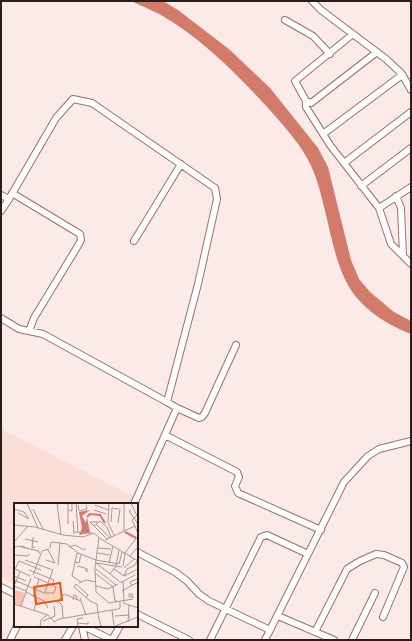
<svg xmlns="http://www.w3.org/2000/svg" width="412" height="641" font-family="'DM Sans',sans-serif">
	<rect width="100%" height="100%" fill="#fbeae7"/>
	<path fill="#fcded8" d="M1,429L133,496L129,504H15V585L1,578Z"/>
	<path fill="#d37b6b" d="M131,1H163L178,10L230,50L270,88L318,148L328,167L351,260L359,279L370,292L394,312L411,321V334C384,324 355,304 344,277C334,255 330,230 324,207C320,190 316,174 307,158C297,140 282,124 268,108C238,75 201,38 161,15C152,10 141,6 131,1Z"/>
	<g fill="none" stroke-linecap="round" stroke-linejoin="round">
		<defs>
			<path id="minor" d="M312,1L321,10L386,59L402,74L411,90
				M285,20L313,36L330,54
				M402,75L323,134L330,145L344,163L411,112
				M306,101L311,103L377,52
				M323,134L306,107V101L295,81L353,34
				M344,163L379,208L411,187
				M361,186L411,148
				M12,193L80,234L81,240L79,244L34,318L29,331
				M1,195L9,199L1,211
				M9,199L56,118L73,99L92,103L215,188L217,199L198,284L167,402L177,408L134,504
				M379,208L391,244L403,256L401,208L396,196
				M134,241L181,164
				M403,256L411,264
				M1,318L19,329L43,334L167,402
				M177,408L199,418L202,417L205,413L236,345
				M165,435L237,472L239,477L235,486L238,493L321,530
				M137,552L175,572L187,581L199,594L209,601L270,630
				M1,587L15,594
				M137,614L189,640
				M278,616L334,640
				M82,626L85,640
				M83,626L112,640
				M315,632L347,569L360,561L376,554L384,555L402,563L404,567L383,617
				M10,640L17,626
				M65,640L73,626
				M112,640L120,626
				M210,640L261,537L267,535L308,554
				M265,640L344,482L368,456L379,449L411,441
				M352,640L375,593"/>
		</defs>
		<use href="#minor" stroke="#96726b" stroke-width="8"/>
		<use href="#minor" stroke="#fff" stroke-width="6"/>
	</g>
	<g transform="translate(14 503)">
		<rect width="124" height="124" fill="#fbeae7"/>
		<path d="M0,83L1,87L11,90L7,103L0,100Z" fill="#ffc0b4"/>
		<path d="M80,0L76,7L68,13L72,20L73,14L76,30L65,32L68,25L65,9L76,7Z" fill="#d37b6b"/>
		<path fill="none" stroke="#d37b6b" stroke-width="2" d="M73,14L76,11L86,12L91,20M111,29L122,35"/>
		<path fill="none" stroke="#a89895" stroke-width="1" d="M13,0L24,25M43,0L47,31M54,0V7L58,8V0M62,0L64,29M95,0L94,20L100,32M117,0L124,15M64,2L65,8L73,6L72,2M81,2L94,7M0,6L10,9L15,16M19,6L29,26M54,7V21M80,7L92,11M117,7L115,8L124,21M4,10L15,16M122,13L118,17L124,30M59,18L60,31M84,19H76L93,36M97,19L98,5L105,6M104,20L106,6M82,21L96,35M0,22L21,24L49,32L69,34L80,30L87,36L124,58M80,23L86,18L93,24L97,34M110,28V0M60,29L78,30M19,34L18,45L21,44M85,35L81,64L82,89L95,100L119,96M11,36L24,39M91,37L121,23M0,39L14,23M46,40L53,41L64,50L82,57M54,42L56,44L61,42L70,47L72,45M0,44L9,43L14,46M7,44L25,48V51M36,45L37,39L46,40M84,45L97,46M63,50L58,73L67,79M83,50L96,52M110,51L124,33M0,52L14,53L15,51M115,54L124,44M11,57L39,67M32,57L41,60L34,47M82,57L105,61L108,49M61,59L65,60L67,52M82,60L108,64M82,60L105,78M95,60L99,43M44,62L46,40M63,63L71,65L73,69V65M109,63L111,51M110,65L120,56M82,66L102,82M100,66L110,73L124,66M15,67L40,77L38,82L34,80L31,89M6,69L0,83L12,88M81,70L99,84L101,98H103M96,71L102,63L105,47M19,72L28,48L35,46M0,73L12,78M16,73L1,66L5,58L27,67M110,73L113,66L121,62L123,58M20,74L34,80L39,67M0,77L30,90H40L42,84L38,82M105,79H109L110,99M108,79L121,72M65,80L72,77L82,79M62,81L60,84L76,98L83,101L84,111M62,81L74,92L72,95M82,83L94,86L104,81M118,83L116,79L123,76M108,88L124,79M12,89L30,98L34,105M19,94L25,76M118,94V91H115V94H120M66,95L72,112M59,97L60,92L63,93L62,97M44,98L48,102L49,115M43,100L50,91L67,98M109,100L124,105M0,101L34,112L40,119L45,116L104,106L106,105V99M7,103L17,75M20,107L23,95M98,107L100,122M84,111L87,124M101,113L115,112V116M29,118L41,113L40,103M114,119L115,102M63,120L74,121V119M26,124L27,117L33,112M64,124L63,116L69,115M99,124L124,114"/>
		<path fill="#e8590c" fill-opacity="0.15" stroke="#e8590c" stroke-width="2" d="M46,80L48,97L22,101L20,84Z"/>
		<rect width="124" height="124" fill="none" stroke="#2b1d1a" stroke-width="2"/>
	</g>
	<rect width="412" height="641" fill="none" stroke="#2b1d1a" stroke-width="4"/>
</svg>
